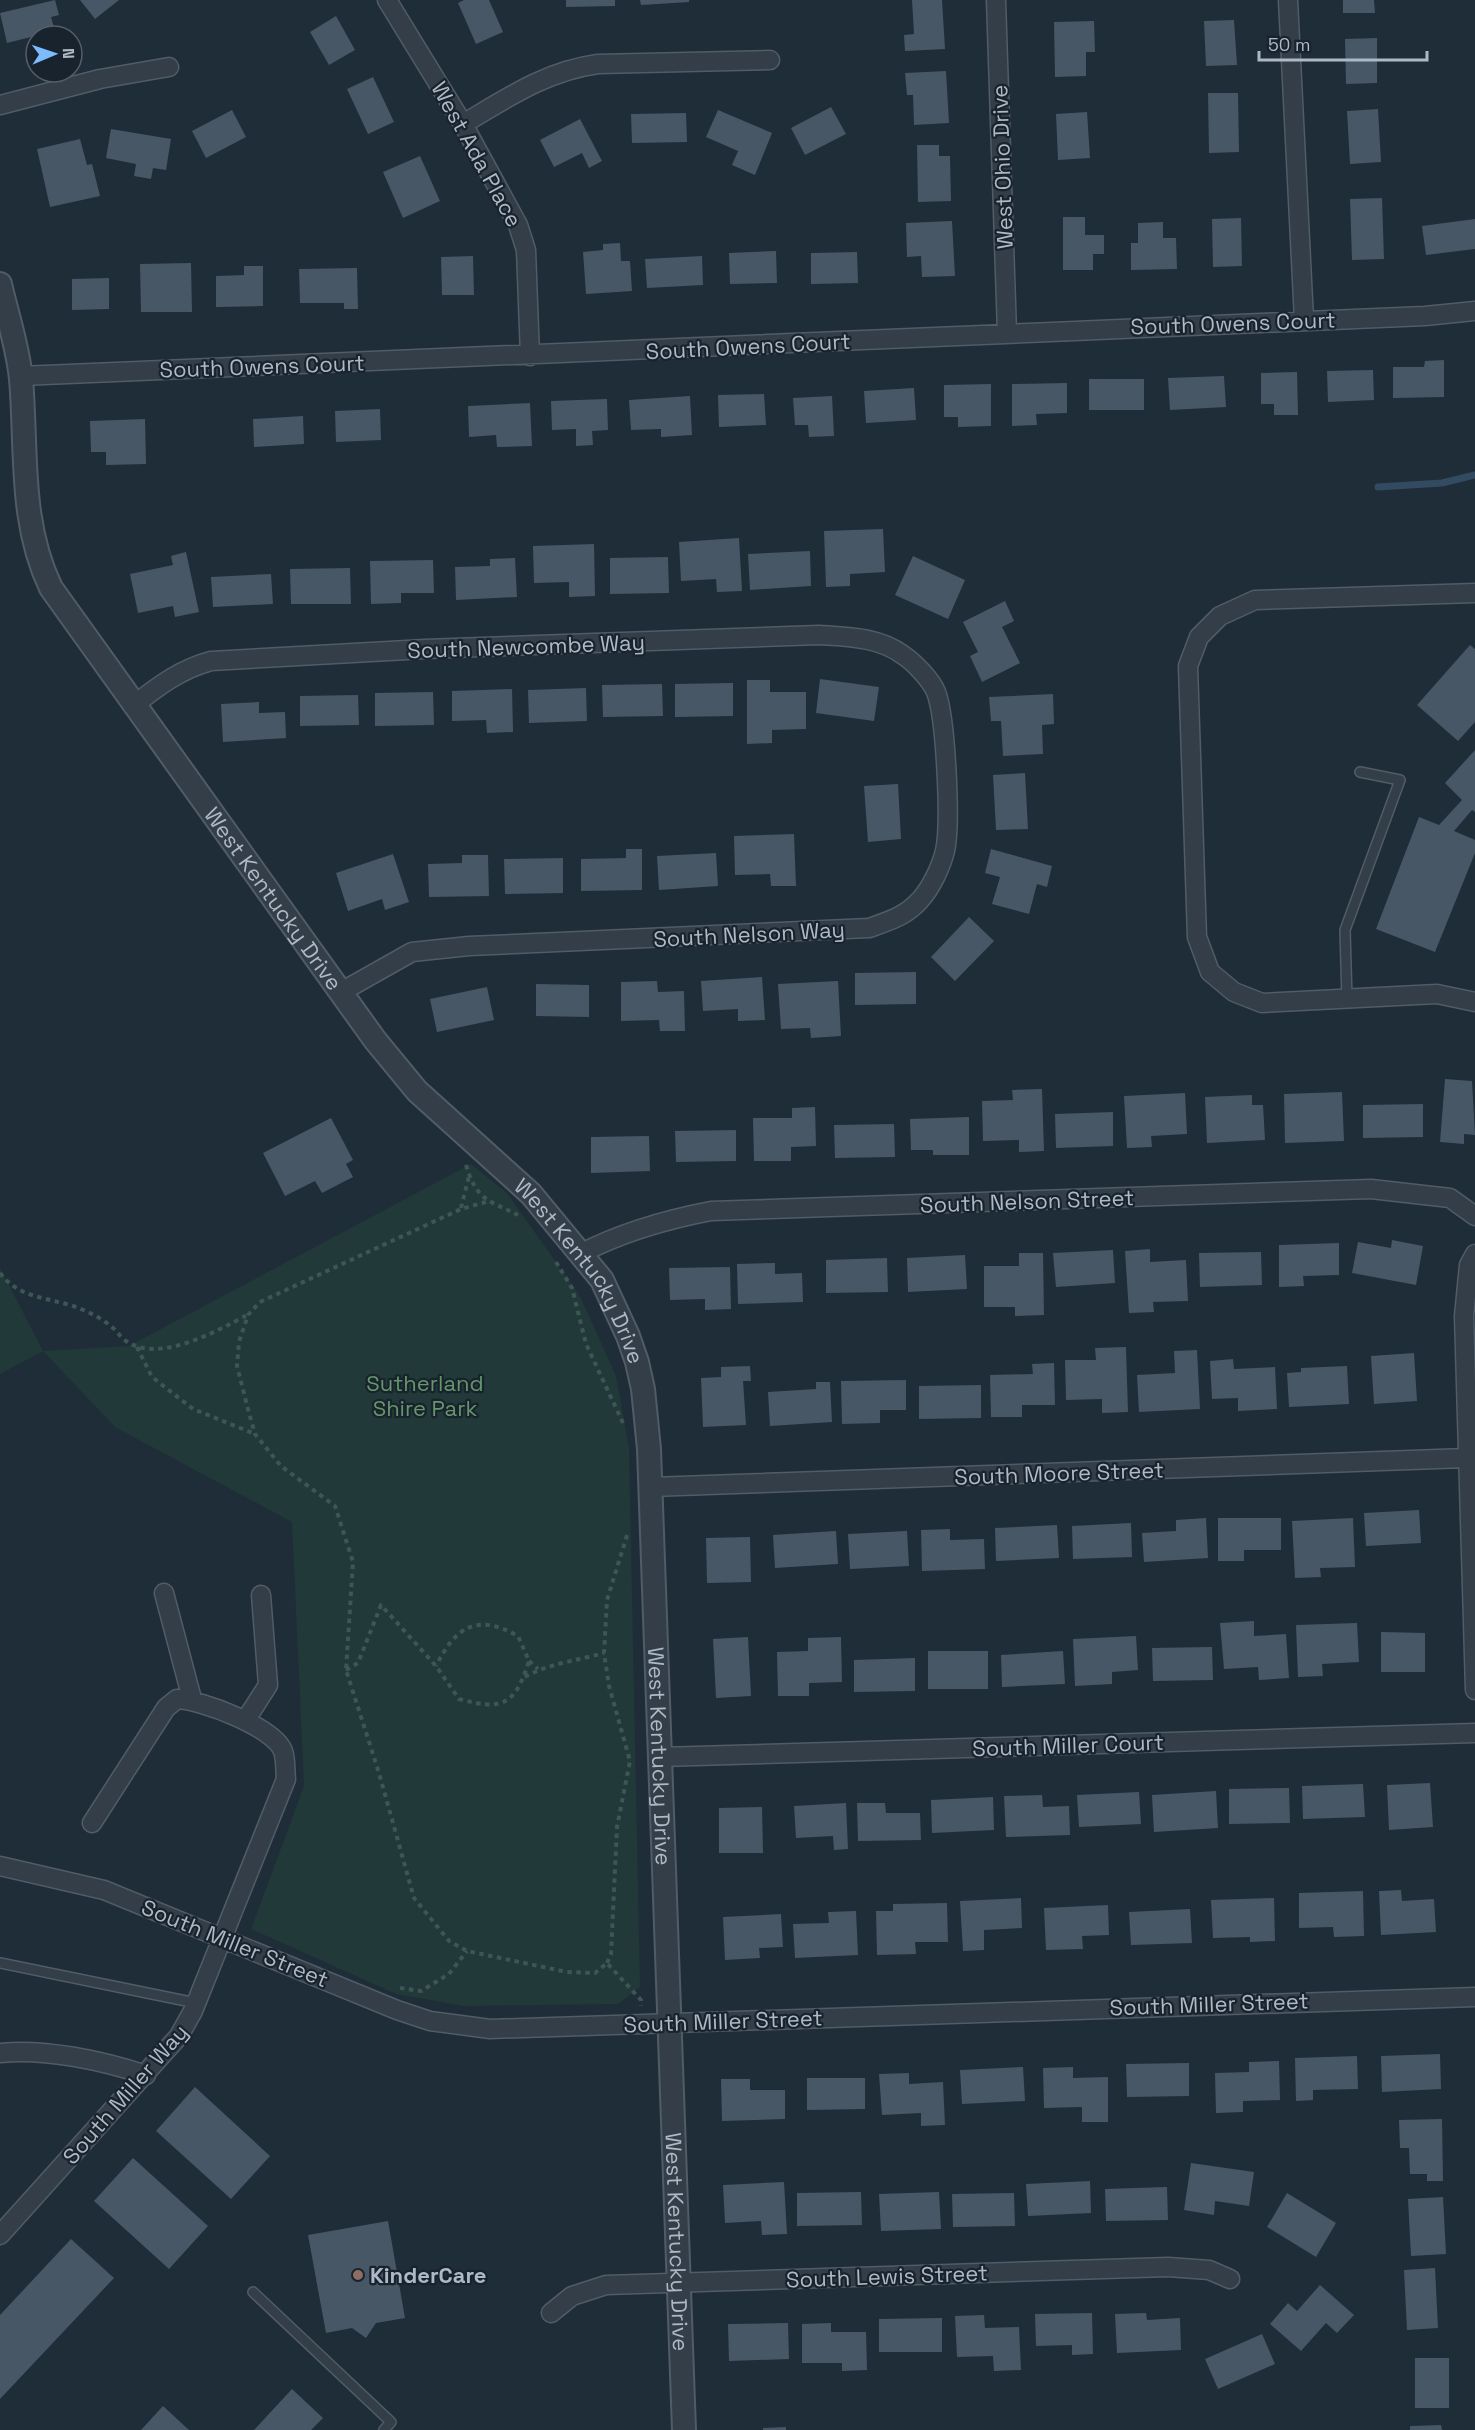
<svg xmlns="http://www.w3.org/2000/svg" width="1475" height="2430" font-family="'Space Grotesk',sans-serif">
	<rect width="100%" height="100%" fill="#1f2d38"/>
	<path fill="#213939" d="M471,1164L507,1193L580,1296L616,1376L629,1448L640,1987L618,2004L464,2006L396,1994L251,1929L304,1786L292,1522L115,1427L43,1351L0,1374V1268L43,1351L129,1346Z"/>
	<g fill="none" stroke-linecap="round" stroke-linejoin="round">
		<path stroke="#324b61" stroke-width="7" d="M1378,487L1442,483L1475,475"/>
	</g>
	<path fill="#475765" d="M55,0L59,15L51,17L55,31L7,43L0,13Z
		M80,0H119L95,19Z
		M464,0H489L503,32L476,44L458,3Z
		M566,0H615V6L566,7Z
		M640,0H689V2L641,5Z
		M912,0H942L945,49L905,51L904,35L914,34Z
		M1343,0H1374L1375,13H1343Z
		M336,16L355,50L329,65L310,32Z
		M1234,20L1237,65L1206,66L1204,21Z
		M1094,21L1095,52H1086V76L1055,77L1054,22Z
		M1377,38V83L1346,84L1345,39Z
		M946,71L949,123L914,125L913,95H907L905,73Z
		M373,77L394,122L368,134L347,89Z
		M1208,93H1238L1239,152L1209,153Z
		M831,107L846,134L805,155L791,128Z
		M1378,109L1381,162L1350,164L1347,111Z
		M232,110L246,137L206,158L192,131Z
		M718,110L772,133L755,175L732,165L738,151L706,137Z
		M1087,112L1090,158L1058,160L1056,114Z
		M686,113L687,142L632,143L631,114Z
		M580,119L602,161L589,168L582,153L554,167L540,140Z
		M111,129L171,139L166,170L153,168L151,179L134,176L136,164L106,158Z
		M80,139L87,165L92,164L100,196L50,207L37,149Z
		M917,145H939V156H950L951,201L918,202Z
		M420,156L440,201L403,218L383,172Z
		M1382,198L1384,259L1352,260L1350,199Z
		M1063,217H1085V235H1104V254H1093V270H1063Z
		M1241,218L1242,266L1213,267L1212,219Z
		M1475,219V249L1426,255L1422,226Z
		M952,221L955,276L922,277L921,256L907,257L906,223Z
		M1163,222V238H1176L1177,269L1131,270V243H1138V223Z
		M620,243L621,261H630L632,291L586,294L583,252L603,250V244Z
		M776,251L777,283L730,284L729,253Z
		M857,252L858,283L811,284V253Z
		M473,256L474,295H442L441,257Z
		M702,256L703,285L647,288L645,259Z
		M191,263L192,312H141L140,264Z
		M244,266H263V306L216,307V276L244,275Z
		M357,268L358,309H344V303H300L299,269Z
		M109,278V309L72,310V279Z
		M1444,360V397L1393,398V367H1424L1425,361Z
		M1373,370L1374,400L1328,402L1327,371Z
		M1297,372L1298,415H1274V404H1261V373Z
		M1224,376L1226,407L1170,410L1168,378Z
		M1089,379H1144V410H1089Z
		M1067,383V413L1036,414L1037,425L1012,426V384Z
		M991,384V426L958,427V417H944V385Z
		M914,388L916,420L866,423L864,391Z
		M764,394L766,425L719,427L718,395Z
		M690,396L692,435L661,437V429L631,430L629,400Z
		M832,396L834,436L809,437L808,425H795L793,398Z
		M607,399L608,430L592,431L593,445L576,446V429L552,430L551,401Z
		M530,403L532,446L497,447L496,435L469,437L468,406Z
		M380,409L381,440L336,442L335,411Z
		M303,416L304,444L254,447L253,419Z
		M145,419L146,464L106,465V452H91L90,421Z
		M883,529L885,572L850,574V586L826,587L824,531Z
		M739,538L742,591L717,592L716,579L681,581L679,542Z
		M594,544L595,596L569,597V582L534,583L533,546Z
		M810,551L811,586L750,590L748,554Z
		M186,552L199,612L175,617L173,606L138,613L130,574L173,565L171,556Z
		M913,556L965,580L948,619L895,595Z
		M668,557L669,593L610,594V558Z
		M515,558L517,597L456,600L455,567L490,566V559Z
		M433,560L434,593H401V603L371,604L370,561Z
		M350,568L351,604H291L290,569Z
		M271,574L273,604L213,607L211,577Z
		M1005,601L1014,621L1002,627L1020,663L982,682L970,656L978,652L963,622Z
		M1470,645L1475,649V722L1458,741L1417,705Z
		M820,679L879,687L874,721L816,713Z
		M747,680H770V692H806V729L772,730V743L747,744Z
		M733,683V716L675,717V684Z
		M662,684L663,716L603,717L602,685Z
		M586,688L587,721L529,723L528,690Z
		M512,689L513,732L487,733L486,720L452,721V691Z
		M433,692L434,725L375,726V693Z
		M1053,694L1054,724L1042,725L1043,754L1003,756L1001,721H991L989,697Z
		M358,695L359,725L300,726V696Z
		M259,702V713L285,712L286,738L223,742L221,704Z
		M1475,750V812L1472,810L1454,831L1475,840V853L1435,952L1376,929L1419,817L1439,825L1462,800L1445,783Z
		M1025,773L1028,829L996,830L993,775Z
		M898,784L901,839L868,842L864,786Z
		M794,834L796,886H771L770,874L735,875L734,836Z
		M626,849H642V890L581,891V859L626,858Z
		M991,849L1052,866L1047,887L1037,884L1029,914L992,904L1000,877L985,873Z
		M716,853L718,886L659,890L657,856Z
		M393,854L409,902L385,910L382,899L348,911L336,873Z
		M462,855H488L489,896L429,897L428,864L462,863Z
		M563,858V893L505,894L504,859Z
		M969,917L994,941L955,981L931,957Z
		M916,972V1004L855,1005V973Z
		M762,977L765,1020L738,1021V1009L703,1011L701,981Z
		M657,981L658,992L684,991L685,1031H660L659,1020L621,1021V982Z
		M838,981L841,1036L811,1038L810,1028L781,1029L778,984Z
		M536,984L589,985V1017L536,1016Z
		M487,987L494,1020L437,1032L430,999Z
		M1445,1079L1472,1081L1475,1135L1464,1134V1144L1440,1142Z
		M1042,1089L1044,1151L1019,1152V1140L983,1141L982,1101L1013,1100L1012,1090Z
		M1342,1092L1344,1141L1285,1143L1284,1094Z
		M1185,1093L1187,1134L1151,1136L1152,1147L1127,1148L1124,1096Z
		M1252,1095V1105H1263L1265,1140L1207,1143L1205,1097Z
		M1423,1104V1137L1363,1138V1105Z
		M815,1107L816,1146L791,1147V1161H754L753,1118H792V1108Z
		M1113,1112V1146L1056,1148L1055,1114Z
		M969,1117V1155H933V1150H911L910,1119Z
		M331,1118L353,1160L346,1164L353,1177L322,1193L315,1181L285,1196L263,1153Z
		M894,1124L895,1157L835,1158L834,1125Z
		M736,1130V1161L676,1162L675,1131Z
		M649,1136L650,1171L591,1173V1137Z
		M1392,1240L1423,1246L1416,1285L1352,1273L1358,1242L1391,1248Z
		M1339,1243V1275L1303,1276L1304,1286L1279,1287V1245Z
		M1150,1249V1262L1186,1260L1188,1301L1153,1302L1154,1312L1129,1313L1125,1251Z
		M1113,1250L1115,1283L1056,1287L1053,1253Z
		M1261,1252L1262,1285L1200,1287L1199,1253Z
		M1019,1253H1043L1044,1315L1015,1316V1307H984V1266H1019Z
		M965,1255L967,1289L908,1292L907,1258Z
		M887,1258L888,1292L826,1293V1260Z
		M775,1263V1274L802,1273L803,1302L738,1304L737,1264Z
		M730,1267L731,1309L705,1310V1299L670,1300L669,1268Z
		M1126,1347L1128,1412L1102,1413V1399L1066,1400L1065,1360H1096L1095,1348Z
		M1197,1350L1200,1409L1139,1412L1137,1375L1175,1373L1174,1351Z
		M1414,1353L1417,1401L1374,1404L1371,1356Z
		M1233,1359L1234,1369L1275,1367L1277,1409L1238,1411V1398L1212,1399L1210,1361Z
		M1054,1363L1055,1405H1022V1417H991L990,1375L1033,1374L1032,1364Z
		M750,1366L751,1381H743L746,1425L703,1427L701,1378L721,1377V1367Z
		M1347,1366L1349,1404L1289,1407L1287,1373L1301,1372V1368Z
		M906,1380V1410H880V1423L842,1424L841,1381Z
		M816,1382H830L832,1422L770,1426L768,1392L816,1389Z
		M981,1385V1418L919,1419V1386Z
		M1419,1510L1421,1543L1366,1546L1364,1513Z
		M1206,1518L1208,1558L1144,1562L1142,1533L1176,1531V1520Z
		M1218,1518H1281V1550H1244V1561H1218Z
		M1353,1518L1355,1567L1320,1568L1321,1577L1295,1578L1292,1521Z
		M1131,1523L1132,1557L1073,1559L1072,1526Z
		M1057,1525L1059,1558L996,1561L995,1528Z
		M950,1529V1540L984,1539L985,1569L922,1571L921,1530Z
		M836,1531L838,1564L775,1568L773,1535Z
		M907,1531L909,1566L850,1569L848,1534Z
		M750,1537L751,1582L707,1583L706,1538Z
		M1254,1621V1636L1286,1634L1289,1678L1259,1680L1258,1667L1224,1669L1220,1623Z
		M1357,1623L1359,1662L1322,1664L1323,1676L1298,1677L1296,1625Z
		M1381,1632L1425,1633V1672H1381Z
		M1136,1636L1138,1670L1112,1672V1684L1075,1686L1073,1639Z
		M748,1637L751,1696L716,1698L713,1639Z
		M841,1637L842,1682L809,1683V1696H778L777,1652L808,1651V1638Z
		M1212,1647L1213,1680L1153,1681L1152,1648Z
		M928,1651H988V1689H928Z
		M1063,1651L1065,1684L1002,1687L1001,1655Z
		M915,1658V1691L854,1692V1660Z
		M1430,1783L1433,1827L1389,1830L1387,1785Z
		M1363,1784L1365,1817L1303,1819L1302,1786Z
		M1289,1788L1290,1823L1229,1824V1789Z
		M1216,1791L1218,1828L1154,1832L1152,1795Z
		M1139,1792L1141,1824L1079,1827L1077,1795Z
		M1042,1795L1043,1807L1069,1806L1070,1835L1006,1837L1004,1796Z
		M993,1797L994,1830L932,1833L931,1800Z
		M846,1803L848,1849L834,1850L833,1836L796,1838L794,1806Z
		M857,1803H885L886,1813H920L921,1840L858,1841Z
		M762,1807L763,1853H719V1808Z
		M1401,1890L1402,1901L1434,1899L1436,1932L1381,1935L1379,1891Z
		M1363,1891L1364,1936L1334,1937L1333,1927L1299,1928V1893Z
		M1021,1898L1022,1928L984,1930V1950L963,1951L960,1901Z
		M1274,1898L1275,1941L1250,1942V1937L1213,1938L1211,1900Z
		M947,1903L948,1942H915L916,1954L877,1955L876,1911H893V1904Z
		M1108,1905L1109,1935L1082,1936L1083,1949L1046,1950L1044,1908Z
		M1190,1909L1192,1943L1131,1945L1129,1912Z
		M856,1911L858,1955L795,1958L793,1924L829,1923L828,1912Z
		M781,1914L783,1947L759,1948L760,1958L725,1960L723,1917Z
		M1440,2054L1441,2089L1382,2092L1381,2056Z
		M1357,2056L1358,2089L1313,2090V2100L1296,2101L1295,2058Z
		M1279,2061L1280,2100L1243,2101V2112L1216,2113L1215,2073L1249,2072V2062Z
		M1189,2063V2096L1127,2097L1126,2064Z
		M1023,2067L1025,2101L962,2104L960,2070Z
		M1073,2067V2078L1108,2077V2122H1082V2107L1044,2108L1043,2068Z
		M909,2073V2084L943,2082L945,2125L921,2126V2113L882,2115L879,2074Z
		M807,2078H865V2109L807,2110Z
		M721,2079H750V2090H785V2119L722,2121Z
		M195,2087L270,2156L231,2199L156,2131Z
		M1442,2119L1443,2181H1427V2174H1410L1409,2148H1400L1399,2120Z
		M133,2158L208,2226L169,2269L94,2201Z
		M1191,2163L1254,2172L1249,2206L1215,2201L1214,2215L1184,2210Z
		M1090,2181L1091,2213L1028,2216L1026,2184Z
		M784,2182L787,2234L762,2235L761,2221L725,2223L723,2185Z
		M1167,2187L1168,2220L1106,2221L1105,2189Z
		M861,2192L862,2225L797,2226V2193Z
		M939,2192L941,2229L881,2231L879,2194Z
		M1014,2193L1015,2226L953,2227L952,2194Z
		M1287,2193L1336,2223L1316,2257L1267,2227Z
		M1443,2197L1446,2254L1411,2256L1408,2199Z
		M388,2221L405,2318L376,2323L366,2338L352,2328L326,2333L308,2235Z
		M71,2239L114,2278L0,2399V2315Z
		M1435,2268L1438,2328L1407,2330L1404,2270Z
		M1320,2285L1354,2315L1337,2333L1326,2323L1301,2351L1270,2324L1288,2303L1297,2311Z
		M1092,2313L1093,2354L1072,2355V2345L1036,2346L1035,2314Z
		M1146,2313L1147,2320L1180,2318L1181,2350L1117,2353L1115,2314Z
		M984,2315L985,2328L1019,2327L1021,2370L994,2371L993,2356L957,2357L955,2316Z
		M942,2318V2352H879V2319Z
		M788,2323L789,2359L729,2361L728,2324Z
		M831,2323V2332H866L867,2370L842,2371V2363H802V2324Z
		M1262,2334L1275,2364L1218,2389L1205,2359Z
		M1415,2358H1449V2408H1415Z
		M292,2389L323,2418L311,2430H254Z
		M163,2406L189,2430H141Z
		M1441,2425L1442,2430H1410V2426Z
		M786,2427V2430H763V2428Z"/>
	<g fill="none" stroke-linecap="round" stroke-linejoin="round">
		<defs>
			<path id="service" d="M1347,1000L1345,930L1400,780L1360,772
				M0,1963L196,2003
				M253,2292L391,2422L384,2430"/>
			<path id="minor" d="M387,0L463,124L518,225L526,250L530,356
				M996,0L1007,333
				M1288,0L1304,320
				M0,105L100,79L169,67
				M463,124C507,98 546,71 598,64L770,60
				M21,376L1425,316L1475,311
				M1475,593L1255,600L1220,616L1199,637L1188,666L1197,937L1210,972L1234,992L1262,1003L1437,994L1475,1002
				M133,706C158,686 181,669 211,661L425,649L819,635C848,637 879,637 903,655C914,662 931,680 936,692C946,718 951,824 945,851C941,867 931,888 920,900C906,916 889,921 869,928L469,946L412,952L341,992
				M580,1254C622,1232 664,1220 711,1211L1371,1189L1450,1198L1475,1216
				M1475,1254L1469,1265L1464,1316L1475,1690
				M651,1487L1466,1458
				M164,1593L192,1699
				M245,1721L268,1685L261,1595
				M661,1757L1475,1733
				M0,1866L104,1890L397,2010L430,2021L490,2029L1475,1997
				M0,2053C45,2048 104,2061 146,2075
				M0,2235L179,2036L193,2011L286,1779C285,1771 286,1759 283,1751C274,1727 201,1700 177,1699L166,1708L92,1823
				M551,2313L572,2296L606,2285L1168,2267L1209,2270L1230,2279"/>
			<g id="tertiary">
				<path id="s1" d="M0,284C7,315 18,347 21,379C27,450 19,522 51,588L375,1040L417,1091L531,1194L602,1280L628,1336L637,1362L643,1389L649,1449L684,2430"/>
			</g>
		</defs>
		<use href="#service" stroke="#505c67" stroke-width="12"/>
		<use href="#minor" stroke="#505c67" stroke-width="21"/>
		<use href="#tertiary" stroke="#505c67" stroke-width="26"/>
		<path stroke="#3f5656" stroke-width="4" stroke-dasharray="4.5 4.5" stroke-linecap="butt" d="M466,1165C477,1201 488,1200 518,1215
			M486,1202L461,1209L260,1302L248,1315L239,1342L237,1366L249,1413L255,1434L281,1466L335,1506L353,1562L346,1670L379,1773L414,1898L449,1941L467,1951L567,1972L595,1973L607,1963L641,2000V2006
			M461,1208L469,1176
			M556,1262L572,1288L586,1344L623,1423
			M0,1273C19,1298 45,1297 73,1306C87,1311 102,1318 113,1328C118,1332 121,1338 126,1341C159,1364 217,1331 247,1315
			M137,1347L152,1377L193,1409L255,1434
			M529,1661L538,1669
			M346,1670L358,1663L381,1605L436,1666L459,1699C503,1711 515,1705 529,1661L518,1636C477,1613 456,1626 436,1666
			M525,1677C547,1664 579,1660 604,1653
			M607,1963L611,1954L617,1827L630,1761L609,1686L604,1653L607,1600L628,1532
			M400,1988L421,1991L449,1974L467,1951"/>
		<use href="#service" stroke="#333e49" stroke-width="9"/>
		<use href="#minor" stroke="#333e49" stroke-width="18"/>
		<use href="#tertiary" stroke="#333e49" stroke-width="22"/>
	</g>
	<circle fill="#8d6e63" stroke="#19232d" stroke-width="2" cx="358" cy="2275" r="6"/>
	<g text-anchor="middle" dominant-baseline="central" stroke-width="4.5" stroke-linejoin="round" paint-order="stroke">
		<g font-size="22" fill="#adb9c6" stroke="#19232d">
			<text transform="translate(477 154) rotate(61)">West Ada Place</text>
			<text transform="translate(1002 167) rotate(-92)">West Ohio Drive</text>
			<text transform="translate(1233 323) rotate(-2)">South Owens Court</text>
			<text transform="translate(748 346) rotate(-3)">South Owens Court</text>
			<text transform="translate(262 366) rotate(-2)">South Owens Court</text>
			<text transform="translate(526 646) rotate(-2)">South Newcombe Way</text>
			<text stroke="none"><textPath href="#s1" startOffset="692">West Kentucky Drive</textPath></text>
			<text transform="translate(749 934) rotate(-3)">South Nelson Way</text>
			<text transform="translate(1027 1201) rotate(-2)">South Nelson Street</text>
			<text stroke="none"><textPath href="#s1" startOffset="1178">West Kentucky Drive</textPath></text>
			<text transform="translate(1059 1473) rotate(-2)">South Moore Street</text>
			<text transform="translate(1068 1745) rotate(-2)">South Miller Court</text>
			<text stroke="none"><textPath href="#s1" startOffset="1682">West Kentucky Drive</textPath></text>
			<text transform="translate(235 1943) rotate(22)">South Miller Street</text>
			<text transform="translate(1209 2004) rotate(-2)">South Miller Street</text>
			<text transform="translate(723 2021) rotate(-2)">South Miller Street</text>
			<text transform="translate(125 2094) rotate(-49)">South Miller Way</text>
			<text stroke="none"><textPath href="#s1" startOffset="2168">West Kentucky Drive</textPath></text>
			<text transform="translate(887 2276) rotate(-2)">South Lewis Street</text>
		</g>
		<g font-size="22" fill="#64976a" stroke="#19232d">
			<text x="425" y="1383">Sutherland<tspan x="425" dy="25">Shire Park</tspan></text>
		</g>
		<g font-size="22" font-weight="bold" fill="#adb9c6" stroke="#19232d" text-anchor="start">
			<text x="370" y="2275">KinderCare</text>
		</g>
	</g>
	<g transform="translate(54 54) rotate(88)"><circle r="28" fill="#19232d" stroke="#545f6a" stroke-width="1.5"/>
	<path d="M0-4.5L10 22L0 15L-10 22Z" fill="#7cbbfc"/>
	<text y="-9" font-size="16" font-weight="bold" text-anchor="middle" fill="#adb9c6">N</text>
	</g>
	<path d="M1259 51v9h168v-9" fill="none" stroke="#adb9c6" stroke-width="3"/>
	<text x="1268" y="51" font-size="18" fill="#adb9c6" stroke="#19232d" stroke-width="4.5" paint-order="stroke">50 m</text>
</svg>
